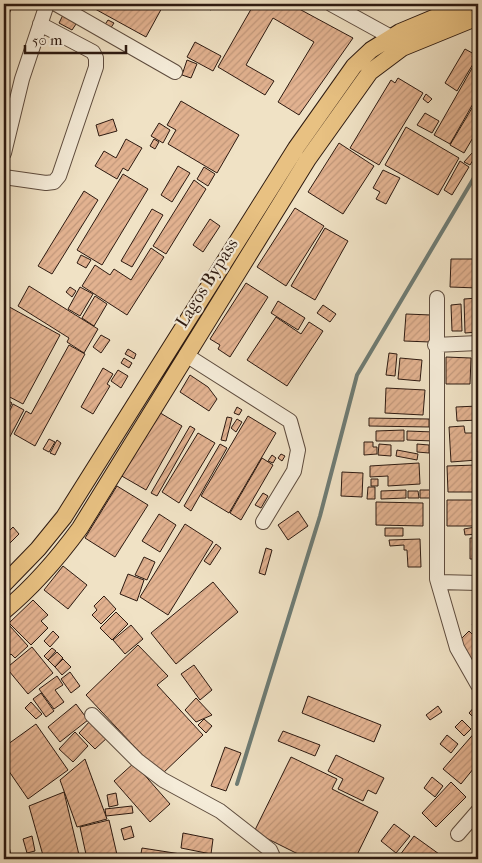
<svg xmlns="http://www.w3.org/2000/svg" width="482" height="863" font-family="'IM FELL French Canon',serif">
  <defs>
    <pattern id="building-hatch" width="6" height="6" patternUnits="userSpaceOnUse" patternTransform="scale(1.25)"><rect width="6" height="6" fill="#e2b290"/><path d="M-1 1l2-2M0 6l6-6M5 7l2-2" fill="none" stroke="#c2987b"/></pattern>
  </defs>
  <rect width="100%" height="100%" fill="#f0e2c5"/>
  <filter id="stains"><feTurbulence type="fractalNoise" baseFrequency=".004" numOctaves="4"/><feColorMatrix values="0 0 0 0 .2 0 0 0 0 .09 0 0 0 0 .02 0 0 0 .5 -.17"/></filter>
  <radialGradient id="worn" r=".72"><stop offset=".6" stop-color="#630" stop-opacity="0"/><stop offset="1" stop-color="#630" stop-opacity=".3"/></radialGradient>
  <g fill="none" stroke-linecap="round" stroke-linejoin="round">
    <!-- stream -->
    <path stroke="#6e7c75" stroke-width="4" d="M 237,784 L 320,516 L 357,375 L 478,171"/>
  </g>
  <!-- building -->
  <path fill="url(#building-hatch)" stroke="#2d1a11" d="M 4,4 L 20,4 L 19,9 Z
    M 86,4 L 164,4 L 146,37 Z
    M 199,4 L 214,4 L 211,10 Z
    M 254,4 L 290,4 L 353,38 L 299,115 L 278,102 L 314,42 L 273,18 L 246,65 L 274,81 L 265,95 L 218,67 Z
    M 4,6 L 11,9 L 5,24 L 4,24 Z
    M 64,13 L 78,21 L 72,30 L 59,23 Z
    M 108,20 L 114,23 L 110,29 L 104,26 Z
    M 4,28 L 9,29 L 4,45 Z
    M 195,42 L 221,56 L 213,71 L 187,57 Z
    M 465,49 L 474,54 L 472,57 L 476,59 L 457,91 L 445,83 Z
    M 187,60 L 197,64 L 191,78 L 182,75 Z
    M 475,63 L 478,65 L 478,95 L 450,144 L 434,135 Z
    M 398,78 L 423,93 L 379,165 L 350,148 L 391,80 L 395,83 Z
    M 426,94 L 432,99 L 428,103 L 423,99 Z
    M 478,98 L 478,129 L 464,153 L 450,145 Z
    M 181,101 L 239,135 L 217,173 L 168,144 L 176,130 L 167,125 Z
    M 425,113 L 439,121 L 432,133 L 417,125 Z
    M 113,119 L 117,131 L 99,136 L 96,125 Z
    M 159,123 L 170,130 L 163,143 L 151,136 Z
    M 406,127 L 459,158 L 438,195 L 385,165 Z
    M 126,139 L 142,148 L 128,171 L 123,168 L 117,179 L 95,166 L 104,151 L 116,158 Z
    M 154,139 L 159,142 L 155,149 L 150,146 Z
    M 339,143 L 374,166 L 343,214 L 308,192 Z
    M 472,153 L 476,155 L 470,165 L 464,162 Z
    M 460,161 L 469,167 L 452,195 L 444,190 Z
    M 178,166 L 190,173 L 172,202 L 161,195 Z
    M 204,167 L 215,174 L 208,186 L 197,179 Z
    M 383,170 L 400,178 L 386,204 L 376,199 L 380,192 L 373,188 Z
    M 123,174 L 148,189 L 102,265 L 77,250 Z
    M 194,180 L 206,189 L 166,254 L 153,246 Z
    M 84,191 L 98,200 L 52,274 L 38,266 Z
    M 295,208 L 324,226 L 286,286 L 257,267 Z
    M 152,209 L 163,215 L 132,267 L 121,261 Z
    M 210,219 L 220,226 L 203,252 L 193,245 Z
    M 325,228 L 348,241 L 315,300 L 291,286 Z
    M 151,248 L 164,257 L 127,315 L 82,286 L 95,265 L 110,275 L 114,269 L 131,280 Z
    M 81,255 L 91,260 L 86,268 L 77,263 Z
    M 451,259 L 478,259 L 478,288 L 450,287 Z
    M 246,283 L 268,297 L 230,357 L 218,349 L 220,345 L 210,339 Z
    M 29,286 L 98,329 L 84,353 L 67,342 L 69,338 L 18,306 Z
    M 70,287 L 76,291 L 72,297 L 66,292 Z
    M 80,287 L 93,294 L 80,316 L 68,309 Z
    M 95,296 L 107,304 L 94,326 L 82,318 Z
    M 478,298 L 478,332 L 465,333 L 464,299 Z
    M 278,301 L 305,318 L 298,330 L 271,313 Z
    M 4,304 L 60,335 L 23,404 L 4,394 Z
    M 461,304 L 462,331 L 452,331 L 451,305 Z
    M 323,305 L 336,314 L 330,322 L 317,313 Z
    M 406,314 L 431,315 L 430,342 L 404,341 Z
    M 276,317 L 301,334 L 309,322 L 323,331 L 287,386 L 247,360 Z
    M 101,335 L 110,340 L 101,353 L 93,347 Z
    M 69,345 L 85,354 L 35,446 L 14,434 L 26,411 L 31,414 Z
    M 128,349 L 136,354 L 134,359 L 125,354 Z
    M 389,353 L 397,354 L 395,376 L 386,375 Z
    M 476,354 L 478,354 L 478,387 L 477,387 Z
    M 446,357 L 471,358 L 470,384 L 446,384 Z
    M 124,358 L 132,363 L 129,368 L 121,363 Z
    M 400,358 L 422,360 L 420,381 L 398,379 Z
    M 103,368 L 113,374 L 107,384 L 110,386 L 93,414 L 81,407 Z
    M 118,370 L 128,376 L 121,388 L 111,381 Z
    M 190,375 L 208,387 L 217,399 L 209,411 L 180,392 Z
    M 386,388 L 425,390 L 423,415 L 385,413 Z
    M 4,398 L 12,403 L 4,418 Z
    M 13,404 L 24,410 L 4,448 L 4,422 Z
    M 478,406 L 478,420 L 457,421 L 456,407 Z
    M 237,407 L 242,410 L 239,415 L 234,413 Z
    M 157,411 L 182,426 L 146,490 L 120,475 Z
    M 248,416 L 276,433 L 229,513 L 201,496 Z
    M 227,417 L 232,418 L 226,441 L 221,440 Z
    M 369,418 L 429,419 L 429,427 L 369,426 Z
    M 237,419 L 242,422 L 236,432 L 231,428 Z
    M 190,426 L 195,429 L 157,496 L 151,493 Z
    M 464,426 L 465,433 L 475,433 L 477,460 L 451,462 L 449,427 Z
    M 404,430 L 404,441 L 376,441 L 376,431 Z
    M 407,431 L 434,432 L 434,441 L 407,440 Z
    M 198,433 L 215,443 L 179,503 L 162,492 Z
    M 49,439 L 55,442 L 49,452 L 43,449 Z
    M 57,440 L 61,443 L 55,455 L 50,453 Z
    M 364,442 L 373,442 L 373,447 L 377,447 L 377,454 L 364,455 Z
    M 220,444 L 227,448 L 191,511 L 184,506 Z
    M 379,444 L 391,445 L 391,456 L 378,455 Z
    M 417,444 L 429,445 L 429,453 L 417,452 Z
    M 397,450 L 418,454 L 417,460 L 396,456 Z
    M 281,454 L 285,456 L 282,461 L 278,458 Z
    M 272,455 L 276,458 L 273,463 L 268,461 Z
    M 262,458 L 273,465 L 241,520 L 230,513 Z
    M 419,463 L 420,484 L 388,486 L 388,476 L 370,477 L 370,466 Z
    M 476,465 L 477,492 L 448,492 L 447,466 Z
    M 342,472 L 363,473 L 362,497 L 341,496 Z
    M 371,479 L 378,479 L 378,486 L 371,486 Z
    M 117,486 L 148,505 L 115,557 L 85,538 Z
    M 368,487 L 375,487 L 375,499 L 367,499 Z
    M 406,490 L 406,498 L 381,499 L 381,491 Z
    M 420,490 L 433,490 L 434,498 L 420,498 Z
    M 408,491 L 418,491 L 419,498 L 408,498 Z
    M 263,493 L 268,496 L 261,508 L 255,505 Z
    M 447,500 L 478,500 L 478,526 L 447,526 Z
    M 376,502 L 423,503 L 423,526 L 376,525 Z
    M 298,511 L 308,526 L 288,540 L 278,525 Z
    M 159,514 L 176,525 L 160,552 L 142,541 Z
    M 185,524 L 213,542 L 168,615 L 140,597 Z
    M 13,527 L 19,534 L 4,549 L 4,536 Z
    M 475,527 L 478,527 L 478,534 L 465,535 L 464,529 Z
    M 385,528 L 403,528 L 403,536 L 385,536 Z
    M 470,538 L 478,538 L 478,559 L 470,559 Z
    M 420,539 L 421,567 L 408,567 L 407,550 L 404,550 L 404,545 L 390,546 L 389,540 Z
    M 216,544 L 221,548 L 210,565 L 204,561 Z
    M 266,548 L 272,550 L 265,575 L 259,573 Z
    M 144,557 L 155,562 L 147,580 L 135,575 Z
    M 63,566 L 87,585 L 68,609 L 44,590 Z
    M 128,574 L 144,580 L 137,601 L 120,594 Z
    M 213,582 L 238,612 L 176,664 L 151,633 Z
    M 104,596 L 116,609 L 101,624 L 92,615 L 97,610 L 94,606 Z
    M 33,600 L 48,615 L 41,621 L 48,628 L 31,645 L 9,623 Z
    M 116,612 L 128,624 L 112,640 L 100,628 Z
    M 477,618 L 478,619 L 478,630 L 472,625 Z
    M 9,625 L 28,646 L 15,658 L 11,654 L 4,660 L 4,630 Z
    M 131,625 L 143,639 L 125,654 L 113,640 Z
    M 53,631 L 59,637 L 50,647 L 44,641 Z
    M 469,631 L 478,640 L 478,666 L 456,644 Z
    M 138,645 L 168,676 L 157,685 L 203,735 L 161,775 L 86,695 Z
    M 32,647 L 53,673 L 28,694 L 9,671 L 4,675 L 4,670 Z
    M 52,648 L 56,651 L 48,660 L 44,656 Z
    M 57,652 L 63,658 L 55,667 L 48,660 Z
    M 63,659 L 71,667 L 62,675 L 55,667 Z
    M 194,665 L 212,690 L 200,700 L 181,674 Z
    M 70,672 L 80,686 L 71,693 L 61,679 Z
    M 57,676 L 63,685 L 55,690 L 64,702 L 54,709 L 39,689 Z
    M 41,693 L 54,711 L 46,717 L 33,699 Z
    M 308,696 L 381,725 L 374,742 L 302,713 Z
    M 196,698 L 212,715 L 196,722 L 185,710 Z
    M 31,702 L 42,714 L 36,719 L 25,708 Z
    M 76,704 L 88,720 L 60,742 L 48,727 Z
    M 476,705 L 478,708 L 478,722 L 469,713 Z
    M 438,706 L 442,712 L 430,720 L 426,715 Z
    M 204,719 L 212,726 L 206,733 L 198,725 Z
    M 91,720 L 108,737 L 95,749 L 79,733 Z
    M 462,720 L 471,729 L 464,736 L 455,727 Z
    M 36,724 L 68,770 L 28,799 L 4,764 L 4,747 Z
    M 477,730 L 478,763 L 461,784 L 443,769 Z
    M 283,731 L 320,745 L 315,756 L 278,741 Z
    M 75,732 L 88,746 L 73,762 L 59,749 Z
    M 447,735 L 458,744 L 451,753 L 440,744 Z
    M 225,747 L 241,753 L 226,791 L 211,786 Z
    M 336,755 L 384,778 L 376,794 L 368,790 L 363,801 L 338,789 L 343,779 L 328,771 Z
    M 291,757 L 337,779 L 332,789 L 378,812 L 355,859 L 308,859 L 254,832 Z
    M 85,759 L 107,819 L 77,827 L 60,780 Z
    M 134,763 L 170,804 L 150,822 L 114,781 Z
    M 432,777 L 443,786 L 435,797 L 424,788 Z
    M 451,782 L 466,797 L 436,827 L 422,813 Z
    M 64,792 L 80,859 L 44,859 L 29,806 Z
    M 116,793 L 118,805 L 109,807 L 107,795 Z
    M 132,806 L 133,813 L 106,816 L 105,809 Z
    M 109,820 L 118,859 L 87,859 L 80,827 Z
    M 394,824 L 410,836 L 396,853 L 381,841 Z
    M 4,826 L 11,855 L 4,857 Z
    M 131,826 L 134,837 L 124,840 L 121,829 Z
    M 183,833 L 213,839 L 211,854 L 181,848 Z
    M 32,836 L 35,851 L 27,853 L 23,839 Z
    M 414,836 L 446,859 L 407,859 L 400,855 Z
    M 142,848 L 213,859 L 140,859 Z
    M 386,854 L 393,859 L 382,859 Z"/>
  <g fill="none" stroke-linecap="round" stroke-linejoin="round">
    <!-- minor casing -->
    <g stroke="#5e4c3e" stroke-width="16">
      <path id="minor" d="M 56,4 L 175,72
        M 331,4 L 391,37 L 396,46
        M 4,153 L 22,79 L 47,4
        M 4,177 L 46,183 L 54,182 L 59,176 L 96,67 L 96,58 L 93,52 L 40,24
        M 437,298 L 437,579 L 457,648 L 478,685
        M 435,345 L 478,343
        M 186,355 L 290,421 L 298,450 L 294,471 L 263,522
        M 439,582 L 478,583
        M 92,715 L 137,760 L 163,780 L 220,811 L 270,850 L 274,859
        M 458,834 L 478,811"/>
    </g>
    <!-- major casing -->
    <g stroke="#2d1a11" stroke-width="18">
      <path id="major" d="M 4,584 L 38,549 L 64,517 L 296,148 L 354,66 L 371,50 L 400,32 L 467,4
        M 4,611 C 33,587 58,558 80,528 L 308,159 L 370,72 L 402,48 L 478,17"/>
    </g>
    <!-- minor -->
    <use href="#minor" stroke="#f5ecd9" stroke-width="14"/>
    <!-- major -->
    <use href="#major" stroke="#e8c182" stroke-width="16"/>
  </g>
  <g text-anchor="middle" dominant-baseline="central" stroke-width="4.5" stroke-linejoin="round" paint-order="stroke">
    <!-- street labels -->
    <g font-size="18" fill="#2d1a11" stroke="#f5ecd9">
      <text transform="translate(207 283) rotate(-58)">Lagos Bypass</text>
    </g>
  </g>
  <!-- margin -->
  <rect width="482" height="863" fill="none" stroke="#f0e2c5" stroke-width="20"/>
  <rect x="5" y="5" width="472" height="853" fill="none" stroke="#2d1a11" stroke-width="2.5"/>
  <rect x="10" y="10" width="462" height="843" fill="none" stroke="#2d1a11"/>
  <!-- scale -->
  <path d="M25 45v8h101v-8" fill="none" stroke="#2d1a11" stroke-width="2.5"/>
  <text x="32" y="45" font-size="15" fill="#2d1a11" stroke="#f5ecd9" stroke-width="4" paint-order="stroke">50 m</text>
  <rect width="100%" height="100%" filter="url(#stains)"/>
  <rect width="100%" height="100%" fill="url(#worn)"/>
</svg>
